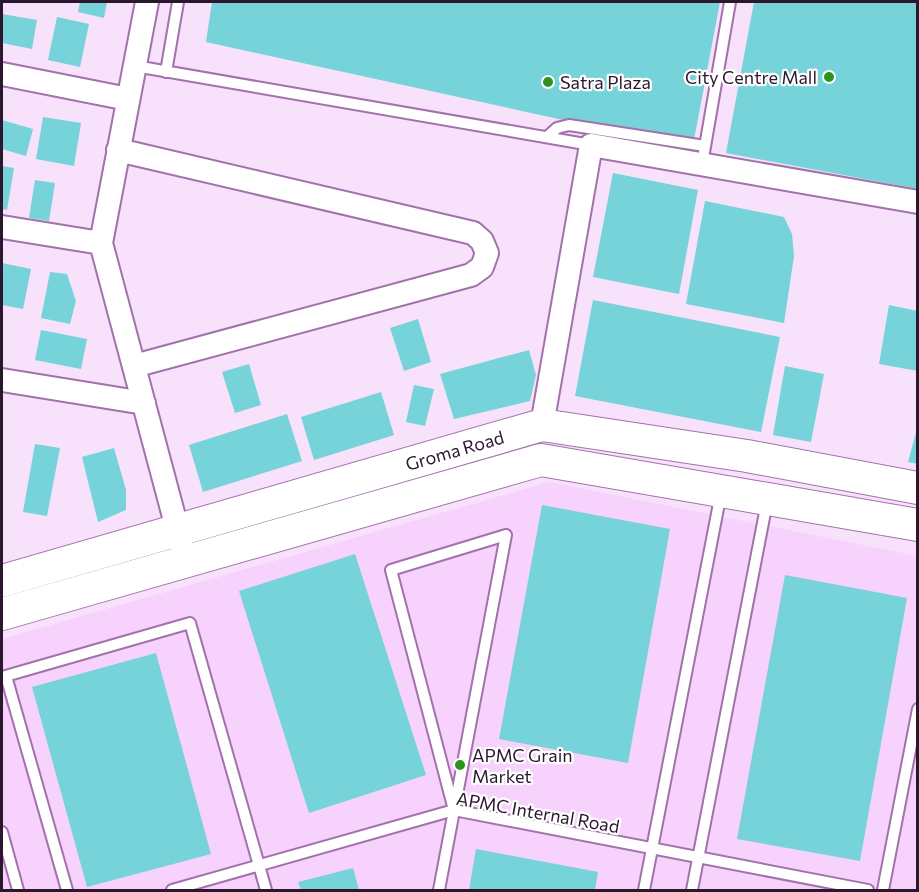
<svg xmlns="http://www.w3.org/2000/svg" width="919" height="892" font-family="Commissioner,sans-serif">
  <rect width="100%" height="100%" fill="#f7e1fb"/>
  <!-- built -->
  <path fill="#f6d2fd" d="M 549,482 L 917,556 L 917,890 L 2,890 L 2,639 Z"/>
  <!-- building -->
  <path fill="#75d3d9" d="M 80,2 L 107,2 L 104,18 L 78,12 Z
    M 212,2 L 720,2 L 694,140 L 577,123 L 206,42 Z
    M 754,2 L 918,2 L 918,189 L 726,153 Z
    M 2,14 L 37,20 L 32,49 L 2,43 Z
    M 57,17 L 89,24 L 80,67 L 48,60 Z
    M 43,117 L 81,123 L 74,166 L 36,159 Z
    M 2,120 L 33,129 L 26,156 L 2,149 Z
    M 2,166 L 14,168 L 7,210 L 2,209 Z
    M 613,173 L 698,190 L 679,294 L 593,277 Z
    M 35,180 L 55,183 L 49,221 L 29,218 Z
    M 705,201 L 784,217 L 792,234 L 794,256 L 784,323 L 686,304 Z
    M 2,263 L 31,269 L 23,309 L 2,305 Z
    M 50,272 L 67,274 L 76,301 L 70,324 L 41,318 Z
    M 593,300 L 780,337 L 761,432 L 575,396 Z
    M 889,305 L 918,311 L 918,371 L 879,364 Z
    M 418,319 L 431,362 L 404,371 L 390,328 Z
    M 41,330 L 87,339 L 81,369 L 35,360 Z
    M 529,350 L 536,375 L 530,401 L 454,419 L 440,374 Z
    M 249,364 L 261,405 L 235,413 L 222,372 Z
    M 785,366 L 824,374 L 811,442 L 773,435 Z
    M 414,385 L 434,389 L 425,426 L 406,422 Z
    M 381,392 L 394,435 L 314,460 L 301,417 Z
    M 287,414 L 302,461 L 203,492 L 189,445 Z
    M 918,425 L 918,464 L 908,462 Z
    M 35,444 L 60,448 L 47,516 L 23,512 Z
    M 114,448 L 126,490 L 126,510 L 98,522 L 82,457 Z
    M 542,505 L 670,529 L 628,763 L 499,739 Z
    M 355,554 L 426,775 L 309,813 L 239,591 Z
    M 785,575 L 907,598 L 860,861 L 737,839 Z
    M 156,653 L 211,854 L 87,887 L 32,687 Z
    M 476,849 L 598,872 L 595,890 L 469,890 Z
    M 353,868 L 359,890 L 301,890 L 298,882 Z"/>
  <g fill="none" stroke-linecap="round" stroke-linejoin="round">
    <!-- service casing -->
    <g stroke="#a371ac" stroke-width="14">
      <path id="service" d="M 135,66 L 591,145
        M 166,72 L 178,2
        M 547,137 L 557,128 L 569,125 L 705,146
        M 702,164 L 730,2
        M 6,676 L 67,890
        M 2,677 L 190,623 L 266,890
        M 2,832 L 18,890
        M 172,890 L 454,810 L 868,890
        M 439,890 L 506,535 L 391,570 L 454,810
        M 644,890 L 721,493
        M 692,890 L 767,502
        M 883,890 L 918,709"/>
    </g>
    <!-- minor casing -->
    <g stroke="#a371ac" stroke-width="26">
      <path id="minor" d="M 147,2 L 101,243 L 181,543
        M 2,74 L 128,99
        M 118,150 L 473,233 L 482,241 L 487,253 L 482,267 L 471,275 L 134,366
        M 2,227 L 101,243
        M 2,380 L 144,403
        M 542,425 L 591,145 L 918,202"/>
    </g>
    <!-- secondary casing -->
    <g stroke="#a371ac" stroke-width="34">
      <g id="secondary">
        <path id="s1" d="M 2,581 L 542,425 L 747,456 L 918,488"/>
        <path d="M 2,614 L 541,460 L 918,525"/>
      </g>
    </g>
    <!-- service -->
    <use href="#service" stroke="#fff" stroke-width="10"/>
    <!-- minor -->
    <use href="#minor" stroke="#fff" stroke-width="22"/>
    <!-- secondary -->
    <use href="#secondary" stroke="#fff" stroke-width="32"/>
  </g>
  <!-- markers -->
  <g fill="#2c941b" stroke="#fff" stroke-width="2">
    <circle cx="829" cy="77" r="6"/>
    <circle cx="548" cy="82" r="6"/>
    <circle cx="460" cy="765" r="6"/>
  </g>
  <g text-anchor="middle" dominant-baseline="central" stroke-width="4.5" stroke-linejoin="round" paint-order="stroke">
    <!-- poi labels -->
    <g font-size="18" fill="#2b172e" stroke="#fff" text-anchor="start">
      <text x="817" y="77" text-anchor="end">City Centre Mall</text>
      <text x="560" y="82">Satra Plaza</text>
      <text x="472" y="755">APMC Grain<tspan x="472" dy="21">Market</tspan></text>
    </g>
    <!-- street labels -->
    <g font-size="18" fill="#2b172e" stroke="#fff">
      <text stroke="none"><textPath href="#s1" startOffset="471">Groma Road</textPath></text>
      <text transform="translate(538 812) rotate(10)">APMC Internal Road</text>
    </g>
  </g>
  <!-- border -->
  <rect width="919" height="892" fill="none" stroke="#2b172e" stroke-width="6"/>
</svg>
